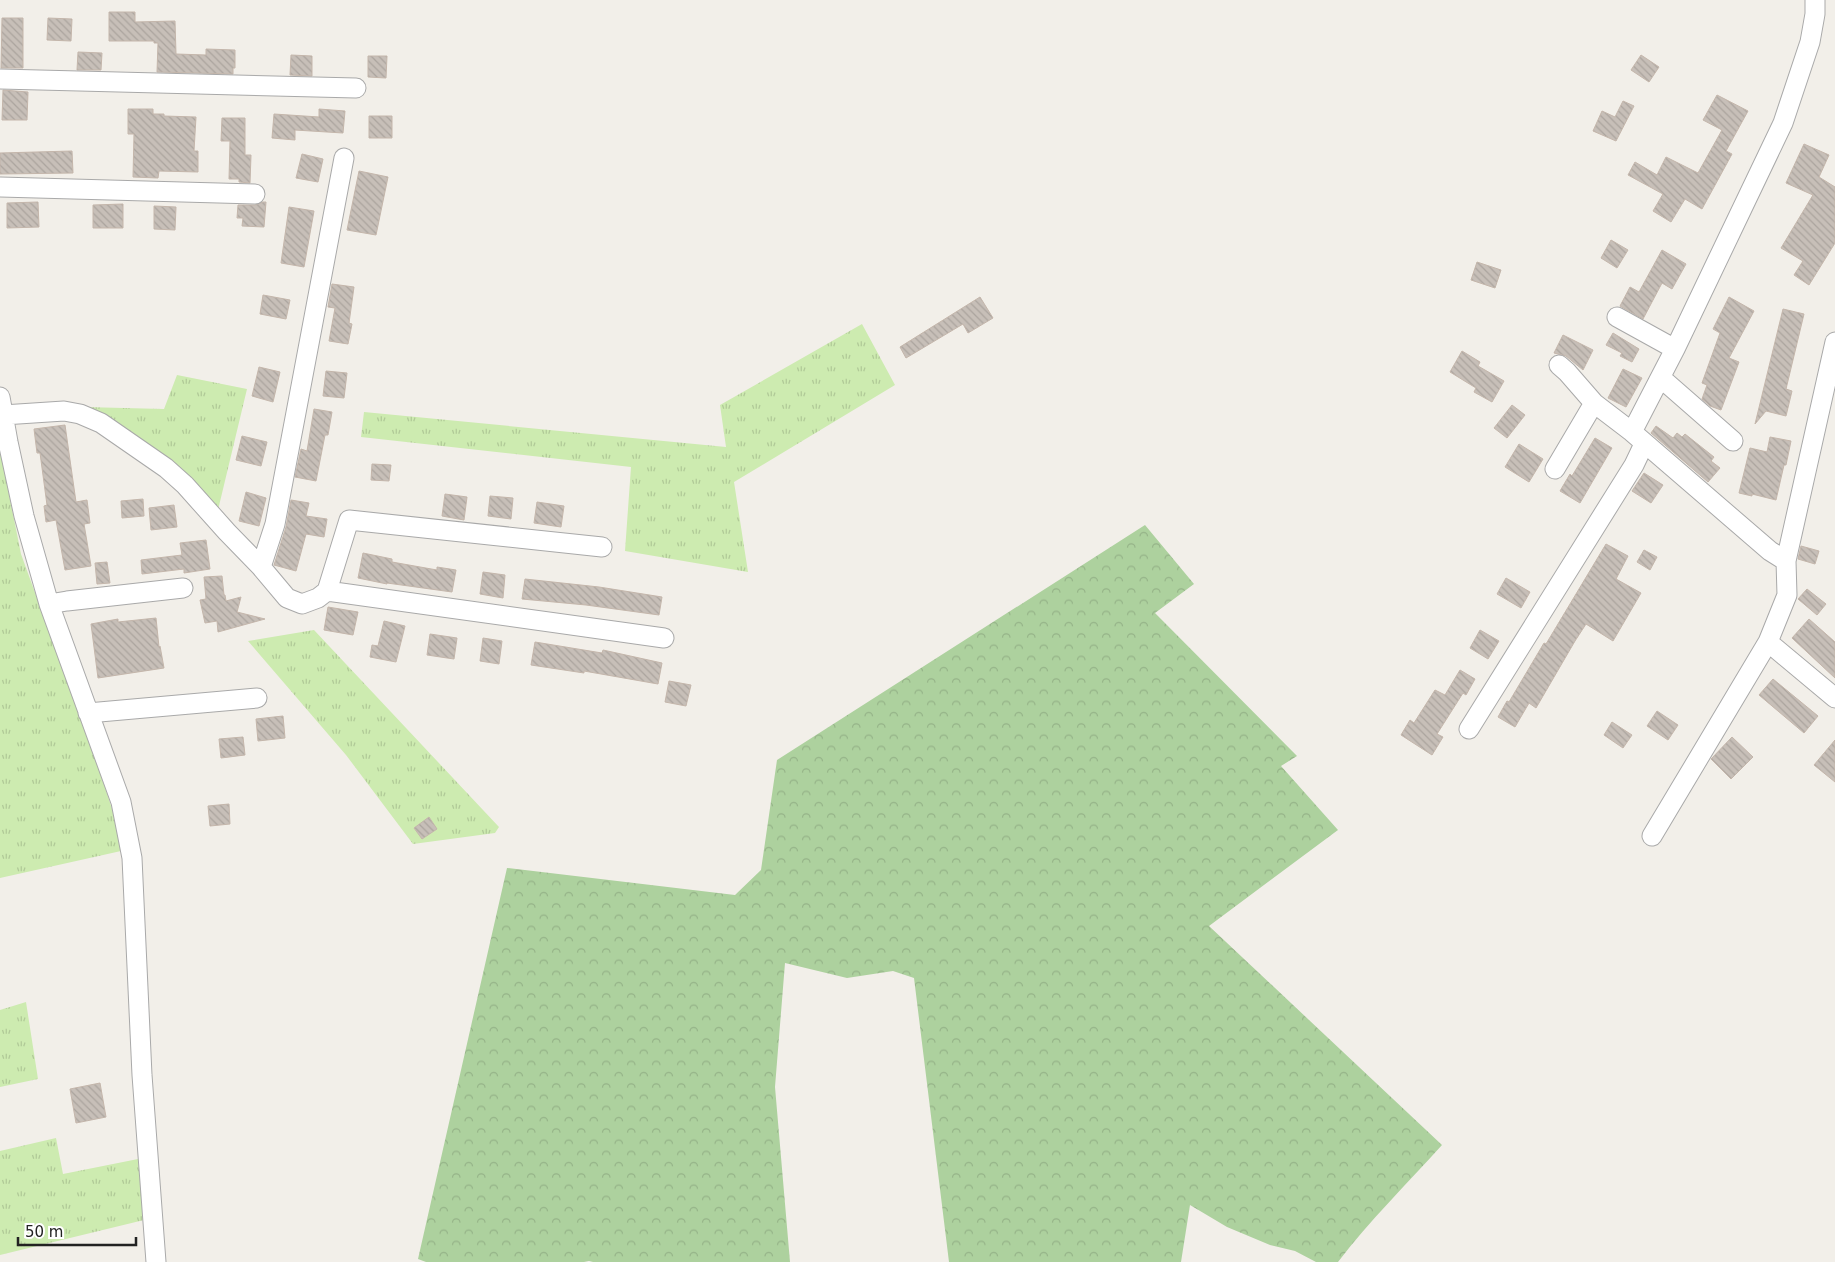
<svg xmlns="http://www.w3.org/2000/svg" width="1835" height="1262" font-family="'DejaVu Sans',sans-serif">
  <defs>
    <pattern id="grass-tufts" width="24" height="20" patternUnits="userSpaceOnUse" patternTransform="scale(1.25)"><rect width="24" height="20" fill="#cdebb0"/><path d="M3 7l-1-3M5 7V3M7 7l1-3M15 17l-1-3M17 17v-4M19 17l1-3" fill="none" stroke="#b0c997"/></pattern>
    <pattern id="forest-crowns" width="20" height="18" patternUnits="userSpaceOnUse" patternTransform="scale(1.25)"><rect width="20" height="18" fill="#add19e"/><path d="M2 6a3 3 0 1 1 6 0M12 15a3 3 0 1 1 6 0" fill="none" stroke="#95b388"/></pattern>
    <pattern id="building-back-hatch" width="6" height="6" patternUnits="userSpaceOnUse" patternTransform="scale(1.25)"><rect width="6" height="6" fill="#c7bfb8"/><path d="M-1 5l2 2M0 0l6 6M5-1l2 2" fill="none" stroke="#aba49e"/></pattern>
  </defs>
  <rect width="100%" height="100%" fill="#f2efe9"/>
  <!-- grass -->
  <path fill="url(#grass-tufts)" d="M 862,324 L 895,385 L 734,482 L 748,572 L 625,551 L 631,467 L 361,437 L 364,412 L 726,447 L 720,405 Z
    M 177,375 L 247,389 L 218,510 L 84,407 L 164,409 Z
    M 0,449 L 21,554 L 99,769 L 114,815 L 121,851 L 0,878 Z
    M 314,630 L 499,827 L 495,833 L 413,844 L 346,755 L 248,641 Z
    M 26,1002 L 38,1079 L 0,1087 L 0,1010 Z
    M 56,1138 L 63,1174 L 138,1159 L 144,1220 L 0,1255 L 0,1151 Z"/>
  <!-- forest -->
  <path fill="url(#forest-crowns)" d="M 1145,525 L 1194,584 L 1155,613 L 1297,756 L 1281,766 L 1338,830 L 1209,926 L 1442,1145 C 1407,1184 1370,1220 1338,1262 L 1316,1262 L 1295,1251 L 1270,1245 L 1227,1227 L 1190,1205 L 1181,1262 L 949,1262 L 914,978 L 893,971 L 847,978 L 785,963 L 775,1087 L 790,1262 L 593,1262 L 589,1261 L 584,1262 L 426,1262 L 418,1259 L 507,868 L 735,895 L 761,870 L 777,760 Z"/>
  <!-- building -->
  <path fill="url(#building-back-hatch)" stroke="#c4b6ab" d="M 109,12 L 135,12 L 135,22 L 175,21 L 176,54 L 206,55 L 206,49 L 235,50 L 235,68 L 233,68 L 233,74 L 157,72 L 158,43 L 154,43 L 154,41 L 109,41 Z
    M 2,18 L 23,18 L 23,68 L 1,68 Z
    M 48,18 L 72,19 L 71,41 L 47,40 Z
    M 78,52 L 102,53 L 101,70 L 77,70 Z
    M 291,55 L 312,56 L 312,76 L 290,75 Z
    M 1641,55 L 1659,67 L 1649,82 L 1631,70 Z
    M 368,56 L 387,56 L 386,78 L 368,77 Z
    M 3,90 L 28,92 L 27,120 L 2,120 Z
    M 1717,95 L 1748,111 L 1726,151 L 1732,154 L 1702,209 L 1685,199 L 1671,222 L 1653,211 L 1663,194 L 1628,175 L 1635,162 L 1657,175 L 1666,157 L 1698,173 L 1722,130 L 1703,120 Z
    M 1623,101 L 1634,106 L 1616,141 L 1593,131 L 1602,111 L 1615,117 Z
    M 128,109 L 153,109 L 153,114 L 164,114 L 164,116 L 196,117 L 194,151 L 198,151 L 198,172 L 159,171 L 158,178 L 133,177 L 134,134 L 128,134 Z
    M 319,109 L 345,111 L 343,133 L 295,130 L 295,140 L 272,138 L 274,114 L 319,117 Z
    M 369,116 L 392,116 L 392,138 L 369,138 Z
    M 222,118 L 245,118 L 245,155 L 251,155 L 250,183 L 239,182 L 239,179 L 229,179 L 230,141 L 221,141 Z
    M 1804,144 L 1829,155 L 1819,177 L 1835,187 L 1835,243 L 1809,285 L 1794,275 L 1803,261 L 1781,248 L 1813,195 L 1786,183 Z
    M 72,151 L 73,173 L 0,174 L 0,153 Z
    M 302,154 L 323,159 L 318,182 L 296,178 Z
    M 359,171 L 388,177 L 376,235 L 347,230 Z
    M 38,202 L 39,227 L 7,228 L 7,203 Z
    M 263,202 L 266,202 L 264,227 L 242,226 L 243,218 L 237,218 L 238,205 L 255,205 Z
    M 123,204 L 123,228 L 93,228 L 93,205 Z
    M 154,206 L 176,207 L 175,230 L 154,229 Z
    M 289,207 L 314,211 L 304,267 L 281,263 Z
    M 1611,240 L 1628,250 L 1617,268 L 1601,258 Z
    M 1662,250 L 1686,264 L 1672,289 L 1662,283 L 1643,319 L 1620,306 L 1630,287 L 1639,292 Z
    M 1477,262 L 1501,270 L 1495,288 L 1471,280 Z
    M 332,284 L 354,287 L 349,323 L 352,324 L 348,344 L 329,341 L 335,308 L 328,307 Z
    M 263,295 L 290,300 L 286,319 L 260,314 Z
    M 980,297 L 993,318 L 968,333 L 963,324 L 906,358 L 900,347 Z
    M 1729,297 L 1754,311 L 1729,358 L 1739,362 L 1721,410 L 1710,406 L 1702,399 L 1707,385 L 1702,383 L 1720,333 L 1713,329 Z
    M 1783,309 L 1804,314 L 1786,389 L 1792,391 L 1786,416 L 1766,411 L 1755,424 Z
    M 1613,333 L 1639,349 L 1632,362 L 1620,356 L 1622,353 L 1606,345 Z
    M 1563,335 L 1593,350 L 1583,370 L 1566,356 L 1554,353 Z
    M 1462,351 L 1480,362 L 1478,366 L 1504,381 L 1492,402 L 1474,392 L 1476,388 L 1450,372 Z
    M 259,367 L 280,372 L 273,402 L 252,396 Z
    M 1623,369 L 1642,378 L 1626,407 L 1608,398 Z
    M 326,371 L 347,373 L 344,398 L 323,396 Z
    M 1512,405 L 1525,415 L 1507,438 L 1494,428 Z
    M 314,409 L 332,412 L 328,435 L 325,435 L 316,481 L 295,477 L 301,449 L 307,451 Z
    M 65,425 L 76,502 L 87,500 L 90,523 L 84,524 L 91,566 L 65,570 L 56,520 L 46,522 L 44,506 L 47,505 L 40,453 L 37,453 L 34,429 Z
    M 1656,426 L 1673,438 L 1677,433 L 1682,437 L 1685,434 L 1714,457 L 1711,461 L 1720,468 L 1708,482 L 1651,433 Z
    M 242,436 L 267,442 L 261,466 L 236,460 Z
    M 1770,437 L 1791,441 L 1786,465 L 1784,465 L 1776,500 L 1752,494 L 1752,496 L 1739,493 L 1750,448 L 1767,452 Z
    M 1595,438 L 1612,448 L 1580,503 L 1560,491 L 1570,474 L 1572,476 Z
    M 1519,444 L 1543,459 L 1529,482 L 1505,467 Z
    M 372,464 L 391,465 L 389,481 L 371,480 Z
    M 1644,473 L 1663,485 L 1651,503 L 1632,491 Z
    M 246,492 L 266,498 L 259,526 L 239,521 Z
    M 445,494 L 467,497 L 464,520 L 442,516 Z
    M 490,496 L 513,498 L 511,519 L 488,516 Z
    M 143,499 L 144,516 L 122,518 L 121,501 Z
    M 291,500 L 309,503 L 306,516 L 327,519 L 324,537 L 306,534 L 296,571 L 274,565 L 286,527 Z
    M 537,502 L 564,506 L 561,527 L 534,523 Z
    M 174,505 L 177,527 L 151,530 L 149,508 Z
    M 206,540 L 210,569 L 184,573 L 184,569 L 142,574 L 141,560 L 182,555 L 180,543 Z
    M 1606,544 L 1628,556 L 1616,579 L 1641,593 L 1613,641 L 1586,624 L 1575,641 L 1536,708 L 1529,703 L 1515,727 L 1498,717 L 1507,701 L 1509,702 L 1544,643 L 1546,644 Z
    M 1801,546 L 1819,551 L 1815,564 L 1798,559 Z
    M 1644,550 L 1657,557 L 1650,570 L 1637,562 Z
    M 363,553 L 392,559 L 392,562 L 437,570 L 437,567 L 456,570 L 452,592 L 387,583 L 387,584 L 358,578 Z
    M 107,562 L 110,583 L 97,584 L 95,563 Z
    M 483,572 L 505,575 L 503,598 L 480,594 Z
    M 222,576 L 224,595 L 225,595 L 226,601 L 241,597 L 237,612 L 265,619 L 218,632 L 217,621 L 205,623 L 200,600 L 206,599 L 204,577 Z
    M 1506,578 L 1530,592 L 1521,608 L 1497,594 Z
    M 525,579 L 599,587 L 662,597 L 659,615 L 586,605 L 522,599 Z
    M 1807,589 L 1826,604 L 1817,615 L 1798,599 Z
    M 328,607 L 358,612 L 353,635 L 324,630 Z
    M 156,618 L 159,647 L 160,646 L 164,668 L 98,678 L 91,624 L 118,619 L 118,622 Z
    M 1809,619 L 1835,642 L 1835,678 L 1792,638 Z
    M 384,621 L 405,626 L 396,662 L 370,657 L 372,645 L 378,646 Z
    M 1480,630 L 1499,641 L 1488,659 L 1470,648 Z
    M 430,634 L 457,638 L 454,659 L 427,655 Z
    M 483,638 L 502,641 L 499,664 L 480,661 Z
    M 535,642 L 602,653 L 603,650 L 662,663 L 658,684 L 584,671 L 584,673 L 531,665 Z
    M 1460,670 L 1475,679 L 1466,695 L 1463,693 L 1437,734 L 1443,737 L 1432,755 L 1401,735 L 1410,720 L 1414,723 L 1435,690 L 1445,695 Z
    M 1773,679 L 1818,716 L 1804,733 L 1759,695 Z
    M 669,681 L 691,685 L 686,706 L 665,702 Z
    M 1657,711 L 1678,725 L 1668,740 L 1647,726 Z
    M 283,716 L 285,738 L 258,741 L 256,719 Z
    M 1612,722 L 1632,735 L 1623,748 L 1604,735 Z
    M 243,737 L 245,755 L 221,758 L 219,739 Z
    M 1732,737 L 1753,757 L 1731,779 L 1711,759 Z
    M 1835,740 L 1835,782 L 1814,765 Z
    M 229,804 L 230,824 L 210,826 L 208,806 Z
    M 429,817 L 437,829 L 422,839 L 414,828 Z
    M 100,1083 L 106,1117 L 76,1123 L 70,1089 Z"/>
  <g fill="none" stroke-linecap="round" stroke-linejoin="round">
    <!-- minor casing -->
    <g stroke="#a9a9a9" stroke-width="21">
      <path id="minor" d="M 0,79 L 356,88
        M 0,187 L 255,194
        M 1617,317 L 1675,349
        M 1835,342 L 1786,561 L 1787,595 L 1768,642 L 1835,698
        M 1559,365 L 1567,372 L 1594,403 L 1632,432
        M 1661,378 L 1733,441
        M 0,397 L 8,442 L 24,516 L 49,604 L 121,802 L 132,858 L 142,1075 L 156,1262
        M 3,415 L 64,411 L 80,414 L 101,423 L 166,468 L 185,485 L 227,532 L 261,567 L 287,598 L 302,604 L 318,598 L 327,591 L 349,520 L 602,547
        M 1555,469 L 1594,403
        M 1786,561 L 1770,551 L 1632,432 L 1675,349 L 1783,123 L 1810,42 L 1815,14 L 1815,0
        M 261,567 L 275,524 L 344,158
        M 327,591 L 664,638
        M 49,604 L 67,601 L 183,588
        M 88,713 L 257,698
        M 1469,729 L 1634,465 L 1644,444
        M 1652,836 L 1768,642"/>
    </g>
    <!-- minor -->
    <use href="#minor" stroke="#fff" stroke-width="19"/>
  </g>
  <!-- scale -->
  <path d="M18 1237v8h118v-8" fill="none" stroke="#222222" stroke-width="2.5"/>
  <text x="25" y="1237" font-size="15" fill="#222222" stroke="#ffffff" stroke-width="4" paint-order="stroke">50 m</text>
</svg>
